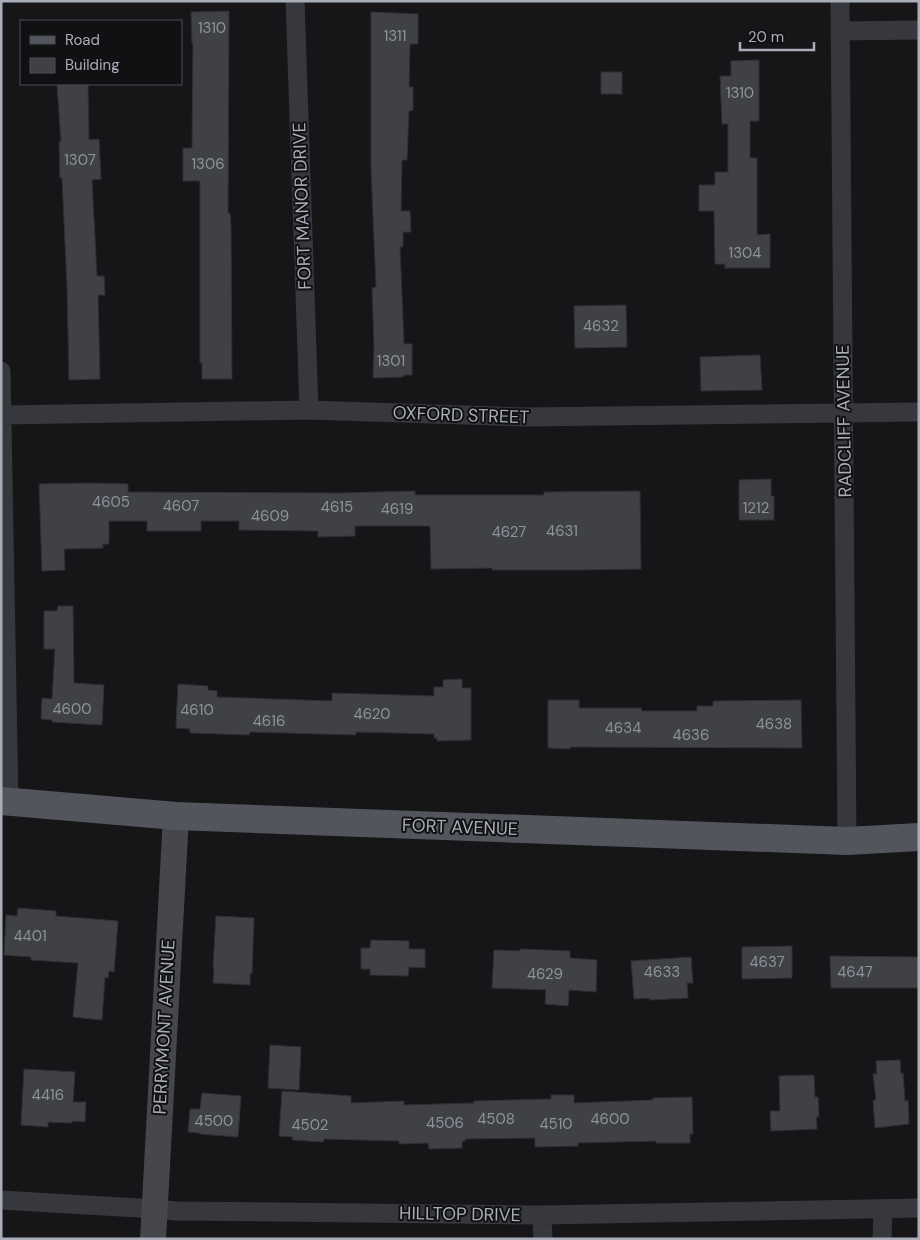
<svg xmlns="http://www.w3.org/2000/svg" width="920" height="1240" font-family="'DM Sans',sans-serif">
  <rect width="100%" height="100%" fill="#161618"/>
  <!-- building -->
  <path fill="#404145" stroke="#303034" d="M 229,11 L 228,213 L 230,213 L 231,226 L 232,379 L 202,379 L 202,363 L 200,363 L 200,181 L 183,181 L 183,148 L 192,148 L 193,43 L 192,44 L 191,12 Z
    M 371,12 L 418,14 L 418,44 L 410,44 L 409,87 L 413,87 L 413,110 L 409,111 L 407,160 L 402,160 L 401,211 L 410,211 L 411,232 L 403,232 L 403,247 L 400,247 L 404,344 L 412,344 L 412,375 L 404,375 L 403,377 L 373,378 L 374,346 L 372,288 L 376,287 L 371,168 Z
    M 759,60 L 759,121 L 750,121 L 750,158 L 757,158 L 757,235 L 770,234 L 770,268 L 725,268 L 725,264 L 715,264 L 714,211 L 699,211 L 699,185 L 715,185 L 715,172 L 728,172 L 728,124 L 722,124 L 720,76 L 731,76 L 731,61 Z
    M 601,72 L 622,72 L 622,94 L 601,94 Z
    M 57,84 L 88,84 L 89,140 L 99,139 L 101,179 L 92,180 L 97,276 L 104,276 L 105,295 L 98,295 L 100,379 L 69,380 L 67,285 L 62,178 L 60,178 L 59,142 L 61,142 Z
    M 626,305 L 627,347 L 575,348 L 574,306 Z
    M 760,355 L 762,390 L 701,391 L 700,357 Z
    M 771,479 L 771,496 L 774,496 L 774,520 L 739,520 L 739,480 Z
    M 91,483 L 128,484 L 128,492 L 340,493 L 415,491 L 415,495 L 544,495 L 544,492 L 640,491 L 641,569 L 580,570 L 492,570 L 492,568 L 431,569 L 430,526 L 355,526 L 355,536 L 318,537 L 318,531 L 239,530 L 239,521 L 201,521 L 201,531 L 147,531 L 147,521 L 109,521 L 109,544 L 103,544 L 103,548 L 64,549 L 65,570 L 42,571 L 39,484 Z
    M 58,606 L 73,606 L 74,683 L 104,685 L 102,725 L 52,722 L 52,720 L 41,719 L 42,698 L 52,699 L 55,649 L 44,649 L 44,611 L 57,611 Z
    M 462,679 L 462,688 L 471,688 L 471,740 L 437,741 L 437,738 L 434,738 L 434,734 L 356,732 L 356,735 L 250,732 L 249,735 L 190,733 L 190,729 L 176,728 L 176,726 L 178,684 L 208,686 L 208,690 L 217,691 L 217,697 L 332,701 L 332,693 L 434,696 L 434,687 L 443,687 L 443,680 Z
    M 548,700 L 579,700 L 579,708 L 641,708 L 642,711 L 697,711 L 697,706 L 713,706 L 713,701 L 801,700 L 802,748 L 579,747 L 570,747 L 570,749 L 548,748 Z
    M 18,908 L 56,911 L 56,916 L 118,921 L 114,972 L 109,971 L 108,978 L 105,977 L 102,1020 L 73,1017 L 78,963 L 31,960 L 31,957 L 4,955 L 6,915 L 17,916 Z
    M 216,916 L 254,918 L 252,974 L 250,973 L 250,985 L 213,983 L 214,968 L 213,968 Z
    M 371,940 L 409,941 L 409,949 L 425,949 L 425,968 L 409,967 L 408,976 L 370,975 L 370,969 L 361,969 L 361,948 L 370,948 Z
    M 792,946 L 792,978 L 742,979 L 742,947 Z
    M 520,949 L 570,951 L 570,958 L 597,960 L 596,992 L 569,990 L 568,1006 L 545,1004 L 546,990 L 492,988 L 494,950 L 520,951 Z
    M 830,956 L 919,957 L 919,988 L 831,988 Z
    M 691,957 L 693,983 L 687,983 L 688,998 L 649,1000 L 650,998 L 634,999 L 631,961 Z
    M 270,1045 L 301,1047 L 299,1090 L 268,1088 Z
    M 900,1060 L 901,1074 L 903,1073 L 905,1101 L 908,1100 L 909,1124 L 875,1128 L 873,1100 L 876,1100 L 873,1074 L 877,1074 L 876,1061 Z
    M 24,1069 L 75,1072 L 73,1102 L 86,1102 L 85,1122 L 72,1121 L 72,1123 L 48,1122 L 48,1127 L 21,1125 Z
    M 814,1075 L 815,1097 L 818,1097 L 819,1117 L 816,1117 L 817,1129 L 771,1131 L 770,1111 L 780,1111 L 779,1076 Z
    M 282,1091 L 351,1096 L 351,1103 L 404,1101 L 404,1105 L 474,1103 L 474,1101 L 551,1099 L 551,1095 L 574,1095 L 574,1103 L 653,1100 L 653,1098 L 692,1097 L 693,1134 L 690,1134 L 690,1143 L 656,1143 L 656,1141 L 578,1143 L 578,1146 L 535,1147 L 535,1138 L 465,1139 L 465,1141 L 462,1141 L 462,1148 L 429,1149 L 428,1143 L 399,1144 L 399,1141 L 324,1139 L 323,1142 L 292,1140 L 293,1137 L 279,1136 Z
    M 202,1093 L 241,1096 L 238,1137 L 200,1134 L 199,1133 L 188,1132 L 190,1109 L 200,1109 Z"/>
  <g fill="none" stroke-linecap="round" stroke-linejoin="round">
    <!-- street -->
    <path stroke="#37383d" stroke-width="19" d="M 295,1 L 309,410
      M 840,1 L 847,841
      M 840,31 L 919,30
      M 1,371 L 9,802
      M 3,415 L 309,410 L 527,417 L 919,412
      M 1,1200 L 155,1209 L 176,1211 L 542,1215 L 919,1208
      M 542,1215 L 543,1239
      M 882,1239 L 883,1210"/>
    <!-- secondary -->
    <path stroke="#45474d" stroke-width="26" d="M 153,1239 L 176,816"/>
    <!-- primary -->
    <path stroke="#53555c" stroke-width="28" d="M 1,801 L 176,816 L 847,841 L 919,837"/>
  </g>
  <g text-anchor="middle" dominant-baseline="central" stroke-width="4" stroke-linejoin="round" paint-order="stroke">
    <!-- number labels -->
    <g font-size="15" fill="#8e929b">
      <text x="212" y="28">1310</text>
      <text x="395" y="36">1311</text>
      <text x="740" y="93">1310</text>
      <text x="80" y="160">1307</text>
      <text x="208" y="164">1306</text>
      <text x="745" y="253">1304</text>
      <text x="601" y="326">4632</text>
      <text x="391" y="361">1301</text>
      <text x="111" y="502">4605</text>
      <text x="181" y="506">4607</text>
      <text x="337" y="507">4615</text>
      <text x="756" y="508">1212</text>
      <text x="397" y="509">4619</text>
      <text x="270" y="516">4609</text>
      <text x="562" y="531">4631</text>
      <text x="509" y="532">4627</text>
      <text x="72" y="709">4600</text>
      <text x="197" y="710">4610</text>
      <text x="372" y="714">4620</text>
      <text x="269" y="721">4616</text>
      <text x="774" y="724">4638</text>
      <text x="623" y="728">4634</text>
      <text x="691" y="735">4636</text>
      <text x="30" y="936">4401</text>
      <text x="767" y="962">4637</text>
      <text x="662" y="972">4633</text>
      <text x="855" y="972">4647</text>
      <text x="545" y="974">4629</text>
      <text x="48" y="1095">4416</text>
      <text x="496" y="1119">4508</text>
      <text x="610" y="1119">4600</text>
      <text x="214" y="1121">4500</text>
      <text x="445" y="1123">4506</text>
      <text x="556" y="1124">4510</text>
      <text x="310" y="1125">4502</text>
    </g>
    <!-- street labels -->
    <g font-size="18" fill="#a8adb8" stroke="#111113">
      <text transform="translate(302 206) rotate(-92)">FORT MANOR DRIVE</text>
      <text transform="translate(461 415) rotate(2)">OXFORD STREET</text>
      <text transform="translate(844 421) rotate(-91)">RADCLIFF AVENUE</text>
      <text transform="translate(460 827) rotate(2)">FORT AVENUE</text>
      <text transform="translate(164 1027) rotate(-87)">PERRYMONT AVENUE</text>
      <text transform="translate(460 1214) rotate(1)">HILLTOP DRIVE</text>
    </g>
  </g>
  <!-- border -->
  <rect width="920" height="1240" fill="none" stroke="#a8adb8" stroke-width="5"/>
  <!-- legend -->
  <rect x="20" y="20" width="162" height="65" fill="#111113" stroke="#4d4f55"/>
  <rect x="30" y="36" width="25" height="8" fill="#53555c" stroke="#4d4f55"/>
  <text x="65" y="45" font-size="15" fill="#a8adb8">Road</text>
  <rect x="30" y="58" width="25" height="15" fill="#404145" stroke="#4d4f55"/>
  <text x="65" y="70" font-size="15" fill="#a8adb8">Building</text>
  <!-- scale -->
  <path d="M740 42v8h74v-8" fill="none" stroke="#a8adb8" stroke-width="2.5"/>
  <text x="748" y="42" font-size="15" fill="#a8adb8" stroke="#111113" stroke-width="4" paint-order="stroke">20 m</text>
</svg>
